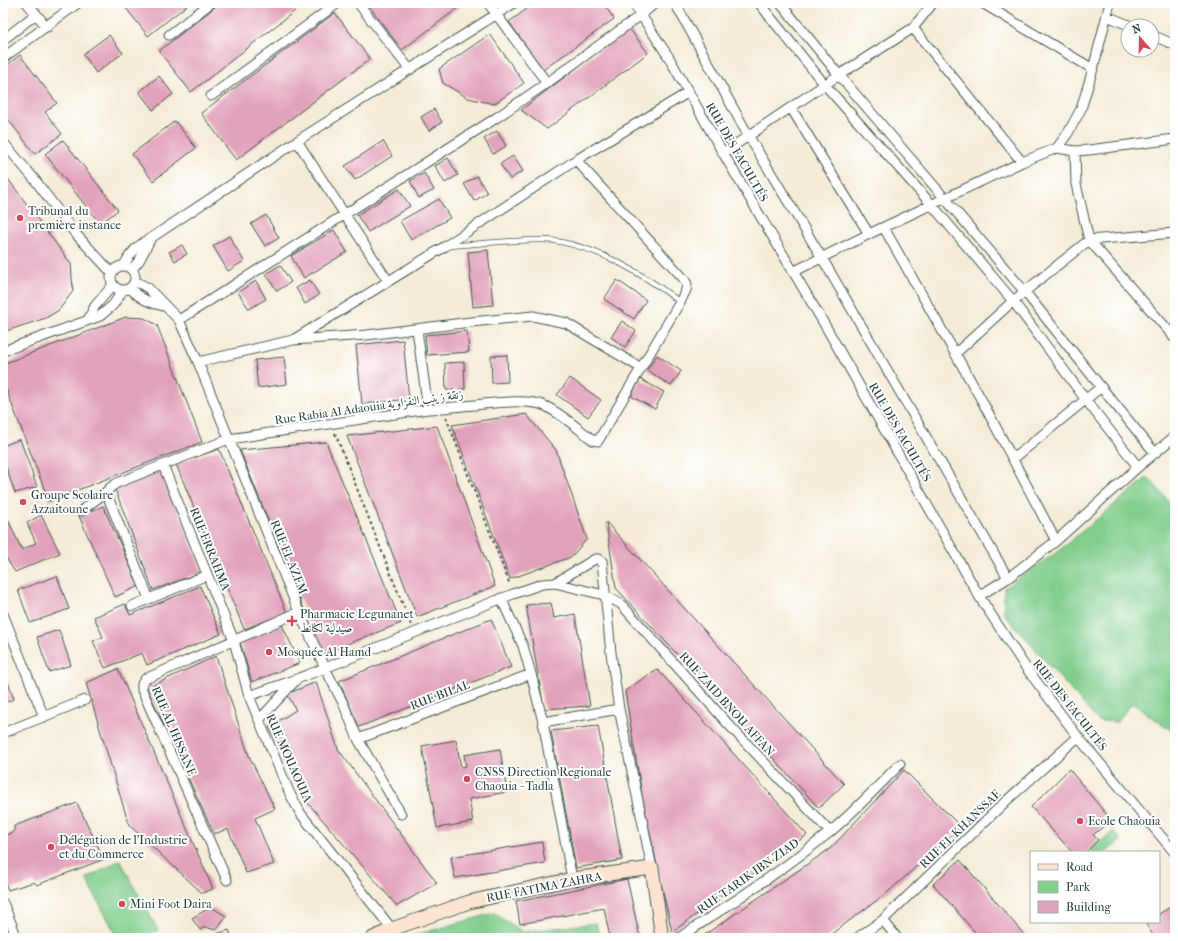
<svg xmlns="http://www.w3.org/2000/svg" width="1178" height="941" font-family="'IM FELL French Canon',Amiri,serif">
  <rect width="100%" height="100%" fill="#fff"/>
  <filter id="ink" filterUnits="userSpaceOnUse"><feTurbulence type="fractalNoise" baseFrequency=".025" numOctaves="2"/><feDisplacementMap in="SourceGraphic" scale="8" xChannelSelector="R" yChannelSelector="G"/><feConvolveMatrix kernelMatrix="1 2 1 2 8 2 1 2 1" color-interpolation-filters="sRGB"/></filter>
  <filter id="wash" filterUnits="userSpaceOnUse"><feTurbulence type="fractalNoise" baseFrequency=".012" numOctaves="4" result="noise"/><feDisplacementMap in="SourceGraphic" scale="16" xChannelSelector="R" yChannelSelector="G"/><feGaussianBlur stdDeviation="0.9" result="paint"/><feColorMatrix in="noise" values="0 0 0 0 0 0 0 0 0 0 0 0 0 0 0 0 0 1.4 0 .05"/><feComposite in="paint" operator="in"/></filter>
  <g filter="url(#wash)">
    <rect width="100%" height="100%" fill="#f4ecd7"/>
    <!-- green -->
    <path fill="#81ce8d" stroke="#508660" d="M 1148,477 L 1175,509 L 1175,733 L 1132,703 L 1117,722 L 1098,721 L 1004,614 L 1004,588 L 1056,553 Z
      M 1114,831 L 1121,841 L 1106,852 L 1093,852 L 1091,849 Z
      M 120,860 L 158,930 L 143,938 L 118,938 L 86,879 Z
      M 494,913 L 523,932 L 596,923 L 600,938 L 405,938 Z"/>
    <g id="blocks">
      <!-- building -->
      <path fill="#e2a1bb" d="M 122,3 L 190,3 L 148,36 Z
        M 220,3 L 305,3 L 191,92 L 159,51 Z
        M 367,3 L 460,3 L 462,5 L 402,50 Z
        M 535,3 L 603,3 L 614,19 L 543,70 L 509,22 Z
        M 335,13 L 370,59 L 236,160 L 201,113 Z
        M 629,28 L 648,53 L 547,129 L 521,110 Z
        M 490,34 L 524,83 L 494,104 L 468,98 L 443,83 L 439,69 Z
        M 109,35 L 123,53 L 96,73 L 83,54 Z
        M 20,55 L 57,103 L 45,112 L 62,134 L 35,154 L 3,113 L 3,68 Z
        M 159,76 L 173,94 L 153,110 L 139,92 Z
        M 434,109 L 442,122 L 429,131 L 421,117 Z
        M 175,121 L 196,148 L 153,181 L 132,154 Z
        M 497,131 L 506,146 L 493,154 L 484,139 Z
        M 63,140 L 118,210 L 100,224 L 45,154 Z
        M 383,141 L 392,156 L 355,180 L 345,166 Z
        M 513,156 L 523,171 L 510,179 L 500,164 Z
        M 448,158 L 458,175 L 445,183 L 435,166 Z
        M 3,172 L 71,264 L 73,291 L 59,310 L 46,318 L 3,332 Z
        M 424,173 L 434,190 L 419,198 L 410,181 Z
        M 477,176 L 487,193 L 474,201 L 464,184 Z
        M 399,189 L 410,206 L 368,232 L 357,215 Z
        M 439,199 L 450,218 L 411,240 L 400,221 Z
        M 266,215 L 279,238 L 265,246 L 251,224 Z
        M 334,230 L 347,252 L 304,278 L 291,256 Z
        M 229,236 L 244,261 L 228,271 L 213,246 Z
        M 182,245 L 187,254 L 175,261 L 169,252 Z
        M 488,250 L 493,305 L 473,307 L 468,252 Z
        M 280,265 L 291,282 L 277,291 L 266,274 Z
        M 310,280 L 319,295 L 305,304 L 296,288 Z
        M 617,280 L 646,300 L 634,319 L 604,299 Z
        M 256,281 L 266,299 L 249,309 L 238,292 Z
        M 126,317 L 144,318 L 157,325 L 202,442 L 49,501 L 3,381 L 3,364 Z
        M 622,321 L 636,331 L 625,347 L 611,337 Z
        M 467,331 L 469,352 L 427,355 L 425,335 Z
        M 403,340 L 409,399 L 362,404 L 356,345 Z
        M 507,355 L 508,382 L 492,383 L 491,356 Z
        M 657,355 L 681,371 L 671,386 L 647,370 Z
        M 284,357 L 287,384 L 258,388 L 255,360 Z
        M 464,362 L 465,389 L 446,390 L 445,363 Z
        M 570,378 L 601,400 L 588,417 L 557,395 Z
        M 640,379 L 664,392 L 655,409 L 631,396 Z
        M 526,414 L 556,450 L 587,539 L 571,557 L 510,579 L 452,425 Z
        M 437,426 L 495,586 L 417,617 L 347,436 Z
        M 20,439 L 37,487 L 15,493 L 6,467 L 3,468 L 3,446 Z
        M 326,442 L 401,623 L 322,654 L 240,450 Z
        M 219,449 L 287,613 L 244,629 L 176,464 Z
        M 163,470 L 202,572 L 153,590 L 115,489 Z
        M 103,506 L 139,586 L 115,597 L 79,516 Z
        M 41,515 L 60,553 L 15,572 L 3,553 L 3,521 L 8,520 L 22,550 L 36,543 L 27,523 Z
        M 606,522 L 844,784 L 819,808 L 616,588 Z
        M 57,576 L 69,609 L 30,623 L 18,590 Z
        M 200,586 L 221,634 L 147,665 L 142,653 L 105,668 L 93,641 L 103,637 L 94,617 L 125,604 L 130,615 Z
        M 551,603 L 554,618 L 575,614 L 590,706 L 544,709 L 526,605 Z
        M 491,619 L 511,667 L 359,727 L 339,681 Z
        M 282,625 L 300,663 L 252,682 L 240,642 Z
        M 59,630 L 71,665 L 49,672 L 37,637 Z
        M 216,656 L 249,756 L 275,809 L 255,818 L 274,864 L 246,873 L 228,829 L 214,834 L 147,688 Z
        M 118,669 L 213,889 L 202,893 L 129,825 L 86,683 Z
        M 657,669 L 807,835 L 672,932 L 643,802 L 625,691 Z
        M 6,677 L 14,699 L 3,703 L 3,678 Z
        M 316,682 L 338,749 L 437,883 L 397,906 L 307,802 L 269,727 L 296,710 L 287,694 Z
        M 598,726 L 622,860 L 576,868 L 551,731 Z
        M 456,740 L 461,767 L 466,766 L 464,755 L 500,749 L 507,792 L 469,799 L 473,822 L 437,828 L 422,746 Z
        M 1069,769 L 1111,820 L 1093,835 L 1098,840 L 1086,852 L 1072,852 L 1031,807 Z
        M 904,770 L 961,827 L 888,892 L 826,938 L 700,938 L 831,848 Z
        M 77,803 L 104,859 L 37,885 L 34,882 L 8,890 L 3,878 L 3,836 L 14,832 L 14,826 Z
        M 542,842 L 545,863 L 455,878 L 451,857 Z
        M 960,860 L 1027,938 L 980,938 L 933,884 Z
        M 627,879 L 640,938 L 610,938 L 604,908 L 520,924 L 516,901 Z
        M 1175,904 L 1175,938 L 1155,938 L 1145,923 L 1159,922 L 1159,914 Z
        M 211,907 L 226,916 L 216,930 L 205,927 L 200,930 L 192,918 Z
        M 229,930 L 232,938 L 204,938 Z"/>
    </g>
  </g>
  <g filter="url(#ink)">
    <use href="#blocks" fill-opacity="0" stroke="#3f574c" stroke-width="1"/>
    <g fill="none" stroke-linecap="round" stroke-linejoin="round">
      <!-- lane casing -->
      <g stroke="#3f574c" stroke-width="6">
        <path id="lane" d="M 450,246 C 472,244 494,242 516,241 C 529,240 543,239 556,241 C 602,249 643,274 680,302"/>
      </g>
      <!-- street casing -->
      <g stroke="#3f574c" stroke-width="11">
        <path id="street" d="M 27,3 L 47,27
          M 358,3 L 410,70
          M 488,3 L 547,83 L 641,15 L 655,3
          M 633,3 L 668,56 L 723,153 L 826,327 L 979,596 L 1024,665 L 1078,737 L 1175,853
          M 675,3 L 748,135 L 822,258 L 1008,578
          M 759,3 L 825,85 L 932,205 L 1013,301 L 1086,400 L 1138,467
          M 780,3 L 839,75 L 1025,292 L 1101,387 L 1155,453
          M 982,3 L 1093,69
          M 1107,16 L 1131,26
          M 913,28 L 1022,162
          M 169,35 L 211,3
          M 1152,35 L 1175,45
          M 3,40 L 36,14
          M 3,58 L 78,3
          M 211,96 L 338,3
          M 791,108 L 869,234
          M 297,141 L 388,281
          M 3,142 L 35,180 L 74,232 L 112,273
          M 1057,148 L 1075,151 L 1089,150 L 1175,139
          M 1075,151 L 1076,184 L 1089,240 L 1175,338
          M 723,153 L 839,75 L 913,28 L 933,3
          M 884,228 L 981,399 L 1056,541
          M 124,265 C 131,252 138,245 151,238 L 297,141 L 514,3
          M111 278a12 12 0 1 1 24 0a12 12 0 1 1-24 0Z
          M 132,269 L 139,261 L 151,238
          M 793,272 L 869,234 L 1022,162 L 1057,148 L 1068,133 L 1081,109 L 1093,69 L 1110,3
          M 135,281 L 148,288 L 179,320 L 198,362 L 299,612 L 325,668 L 343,703 L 358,739 L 401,814
          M 130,288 C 140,299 150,303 164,306
          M 88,320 L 95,306 L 113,285
          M 179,320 L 496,118 L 547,83
          M 417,330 L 428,409
          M 293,340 L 444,247 L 576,160 L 689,92
          M 3,351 L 100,316 L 113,305 L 123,290
          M 956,353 L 1013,301 L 1089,240 L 1175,233
          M 198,362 L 293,340 L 367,335 L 471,322 L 533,316 L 566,323 L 641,368
          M 1013,459 L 1101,387
          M 163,465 L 234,641 L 249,696 L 290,794 L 301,814 L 392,929
          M 106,492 L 149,599
          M 81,511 L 106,492 L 111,487 L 117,483 L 229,439 L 428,409 C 456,409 522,395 545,406 C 562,414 577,428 593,440 L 598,441 L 680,302 L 686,290 L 687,284 L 684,279 L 576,160
          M 555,583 L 595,559 L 599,559 L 602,561 L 611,653 L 619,709 L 652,868
          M 979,596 L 1008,578 L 1056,541 L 1138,467 L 1175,436
          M 501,598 L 523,646 L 531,674 L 543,722 L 572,879
          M 132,606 L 207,575
          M 3,614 L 44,717
          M 249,696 L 297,679 L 513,594 L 542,584 L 555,583 L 604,595 L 621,604 L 729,725 L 830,832
          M 259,720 L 296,680
          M 543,722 L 619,709
          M 3,733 L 85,700
          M 358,739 L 531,674
          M 227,880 L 142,690 L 142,684 L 145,679 L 299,612
          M 3,903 L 17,938
          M 883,920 L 897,938
          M 679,938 C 730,904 782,871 830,832 C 855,811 877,787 900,764
          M 857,938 L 883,920 L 1005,802 L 1078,737"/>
      </g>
      <!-- secondary casing -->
      <g stroke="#3f574c" stroke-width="15">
        <path id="secondary" d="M 373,938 L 392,929 L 469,902 L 572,879 L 652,868 L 662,938"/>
      </g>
      <!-- path -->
      <path stroke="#3f574c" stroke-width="2" stroke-dasharray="3 3" stroke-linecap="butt" d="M 446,417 L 510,585
        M 335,433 L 411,625"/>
      <!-- lane -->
      <use href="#lane" stroke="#fff" stroke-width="4.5"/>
      <!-- street -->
      <use href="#street" stroke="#fff" stroke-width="9"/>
      <!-- secondary -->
      <use href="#secondary" stroke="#fde4d0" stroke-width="13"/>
    </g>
  </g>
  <!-- markers -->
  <g fill="#d1495b" stroke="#fff" stroke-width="1.5">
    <circle cx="20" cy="218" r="4"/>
    <circle cx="23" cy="502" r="4"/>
    <path d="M290 615h4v4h4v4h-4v4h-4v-4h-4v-4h4z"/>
    <circle cx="269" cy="652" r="4"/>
    <circle cx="467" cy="779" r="4"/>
    <circle cx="1080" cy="821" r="4"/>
    <circle cx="51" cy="847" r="4"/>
    <circle cx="122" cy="904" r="4"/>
  </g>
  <g text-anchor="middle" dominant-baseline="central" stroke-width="4" stroke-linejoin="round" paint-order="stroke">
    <!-- street labels -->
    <g font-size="12" fill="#1f3d34" stroke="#fff">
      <text transform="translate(737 152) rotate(60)">RUE DES FACULTÉS</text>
      <text transform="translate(369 407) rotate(-8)">Rue Rabia Al Adaouia زنقة زينب النفزاوية</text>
      <text transform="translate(900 432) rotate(60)">RUE DES FACULTÉS</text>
      <text transform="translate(210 549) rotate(68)">RUE ERRAHMA</text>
      <text transform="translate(289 557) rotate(68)">RUE EL AZEM</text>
      <text transform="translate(440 695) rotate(-21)">RUE BILAL</text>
      <text transform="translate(727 704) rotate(48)">RUE ZAID BNOU AFFAN</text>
      <text transform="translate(1070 705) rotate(52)">RUE DES FACULTÉS</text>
      <text transform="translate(174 731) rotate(67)">RUE AL IHSSANE</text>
      <text transform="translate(289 758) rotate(66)">RUE MOUAOUIA</text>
      <text transform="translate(960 829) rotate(-44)">RUE EL KHANSSAE</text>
      <text transform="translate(748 876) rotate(-35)">RUE TARIK IBN ZIAD</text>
      <text transform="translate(544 887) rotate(-11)">RUE FATIMA ZAHRA</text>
    </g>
    <!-- poi labels -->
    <g font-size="12" fill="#1f3d34" stroke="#fff" text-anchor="start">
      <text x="28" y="211">Tribunal du<tspan x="28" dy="14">première instance</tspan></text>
      <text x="31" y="495">Groupe Scolaire<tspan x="31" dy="14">Azzaitoune</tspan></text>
      <text x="300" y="614">Pharmacie Legunanet<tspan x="300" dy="14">صيدلية لكنانط</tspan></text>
      <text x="277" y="652">Mosquée Al Hamd</text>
      <text x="475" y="772">CNSS Direction Regionale<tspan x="475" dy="14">Chaouia - Tadla</tspan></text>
      <text x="1088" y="821">Ecole Chaouia</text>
      <text x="59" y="840">Délégation de l'Industrie<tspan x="59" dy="14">et du Commerce</tspan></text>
      <text x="130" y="904">Mini Foot Daira</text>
    </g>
  </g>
  <!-- margin -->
  <rect width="1178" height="941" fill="none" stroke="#fff" stroke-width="16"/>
  <!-- legend -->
  <rect x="1030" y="851" width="130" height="72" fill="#ffffff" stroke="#a5b1ae"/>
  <rect x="1038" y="864" width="20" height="6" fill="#fde4d0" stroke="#a5b1ae"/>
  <text x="1066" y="871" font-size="12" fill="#1f3d34">Road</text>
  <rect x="1038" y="881" width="20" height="12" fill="#81ce8d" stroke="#a5b1ae"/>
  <text x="1066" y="891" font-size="12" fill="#1f3d34">Park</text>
  <rect x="1038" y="901" width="20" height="12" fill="#e2a1bb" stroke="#a5b1ae"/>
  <text x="1066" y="911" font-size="12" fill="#1f3d34">Building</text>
  <!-- north arrow -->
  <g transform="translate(1140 38) rotate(340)"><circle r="19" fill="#ffffff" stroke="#a5b1ae"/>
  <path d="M0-3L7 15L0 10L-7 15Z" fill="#d1495b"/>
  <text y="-6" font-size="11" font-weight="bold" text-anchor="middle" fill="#1f3d34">N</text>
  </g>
</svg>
